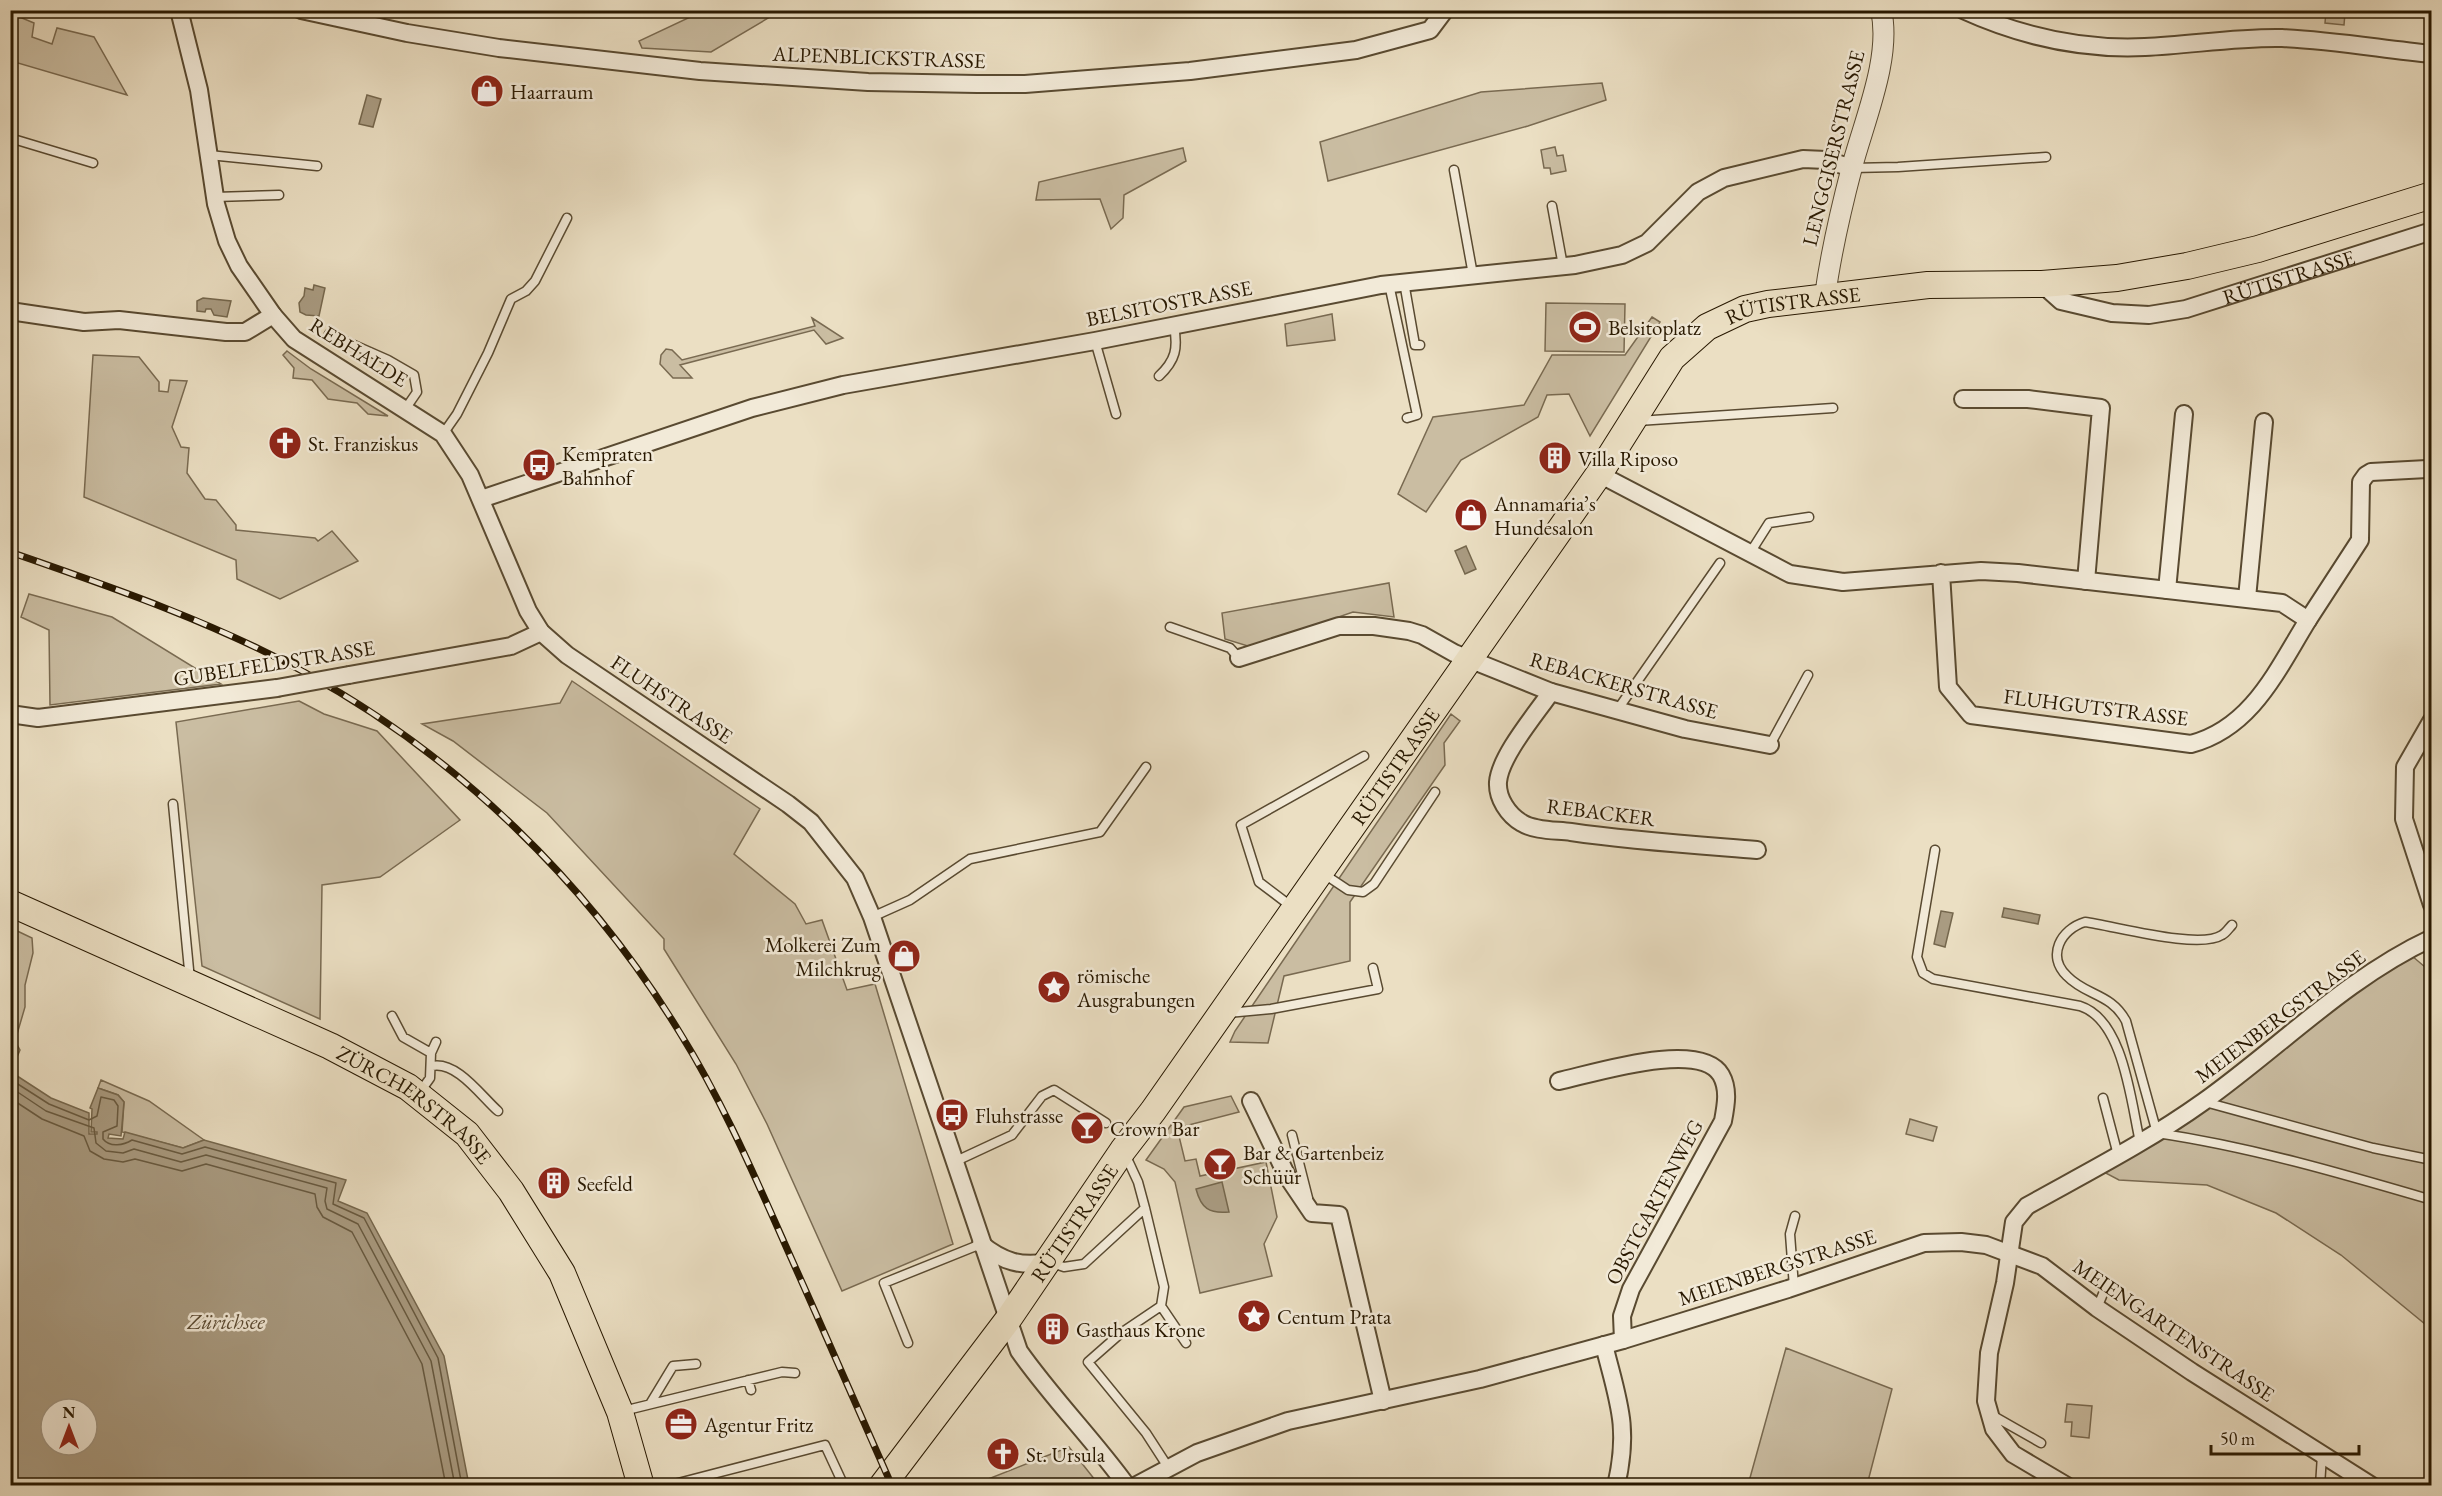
<svg xmlns="http://www.w3.org/2000/svg" width="2442" height="1496" font-family="'EB Garamond',serif">
  <rect width="100%" height="100%" fill="#ebdfc3"/>
  <filter id="stains"><feTurbulence type="fractalNoise" baseFrequency=".00333" numOctaves="4"/><feColorMatrix values="0 0 0 0 .2 0 0 0 0 .09 0 0 0 0 .02 0 0 0 .5 -.17"/></filter>
  <radialGradient id="worn" r=".72"><stop offset=".6" stop-color="#630" stop-opacity="0"/><stop offset="1" stop-color="#630" stop-opacity=".3"/></radialGradient>
  <!-- green -->
  <path fill="#cabda2" stroke="#796a51" stroke-width="1.5" d="M 703,11 L 703,10 L 780,11 L 711,52 L 642,48 L 639,41 Z
    M 2326,11 L 2345,13 L 2344,25 L 2325,23 Z
    M 10,13 L 34,23 L 32,37 L 52,44 L 57,28 L 94,37 L 127,95 L 11,61 Z
    M 1602,83 L 1606,100 L 1528,126 L 1328,181 L 1320,142 L 1481,92 Z
    M 1555,147 L 1557,156 L 1563,155 L 1566,171 L 1551,174 L 1550,168 L 1544,168 L 1541,150 Z
    M 1183,148 L 1186,161 L 1124,195 L 1123,218 L 1111,229 L 1100,199 L 1036,200 L 1039,182 Z
    M 1546,303 L 1625,304 L 1624,352 L 1545,351 Z
    M 1332,314 L 1335,340 L 1287,346 L 1285,324 Z
    M 1652,317 L 1660,322 L 1590,436 L 1569,394 L 1547,395 L 1538,417 L 1461,460 L 1426,512 L 1398,494 L 1433,417 L 1524,405 L 1552,355 L 1625,355 Z
    M 812,318 L 843,338 L 826,344 L 814,330 L 680,365 L 692,378 L 673,378 L 660,364 L 661,355 L 666,349 L 672,350 L 682,360 L 815,326 Z
    M 287,351 L 311,369 L 388,416 L 368,414 L 357,403 L 328,399 L 312,380 L 293,378 L 294,368 L 283,355 Z
    M 93,355 L 139,357 L 159,382 L 159,391 L 168,392 L 170,380 L 187,381 L 172,427 L 181,447 L 189,448 L 187,473 L 205,499 L 216,500 L 236,525 L 236,530 L 315,538 L 318,541 L 332,531 L 358,561 L 280,599 L 237,579 L 236,560 L 84,497 Z
    M 1389,583 L 1394,617 L 1353,612 L 1251,647 L 1225,639 L 1222,613 Z
    M 29,594 L 112,617 L 221,684 L 50,705 L 49,630 L 21,617 Z
    M 572,681 L 760,809 L 734,854 L 795,904 L 806,924 L 822,920 L 847,990 L 875,984 L 953,1244 L 842,1291 L 767,1124 L 736,1064 L 664,949 L 664,939 L 547,813 L 453,741 L 422,724 L 560,703 Z
    M 299,701 L 324,714 L 377,731 L 460,820 L 380,877 L 322,885 L 320,1019 L 202,966 L 176,722 Z
    M 1451,714 L 1460,721 L 1444,743 L 1445,765 L 1350,902 L 1350,961 L 1284,976 L 1268,1043 L 1230,1042 L 1235,1031 Z
    M 11,928 L 32,938 L 33,953 L 25,985 L 25,1007 L 15,1041 L 20,1050 L 11,1071 Z
    M 2405,950 L 2425,967 L 2429,1024 L 2432,1027 L 2431,1329 L 2341,1255 L 2276,1213 L 2207,1185 L 2119,1180 L 2096,1168 Z
    M 101,1080 L 149,1101 L 204,1140 L 183,1148 L 122,1132 L 124,1102 L 118,1095 L 98,1088 Z
    M 1231,1096 L 1239,1112 L 1177,1128 L 1185,1161 L 1196,1159 L 1200,1176 L 1266,1162 L 1277,1217 L 1264,1244 L 1272,1276 L 1200,1293 L 1175,1182 L 1164,1169 L 1146,1160 L 1184,1107 Z
    M 1910,1119 L 1937,1127 L 1933,1141 L 1906,1134 Z
    M 1786,1348 L 1892,1389 L 1867,1485 L 1748,1485 Z
    M 2067,1404 L 2092,1406 L 2089,1438 L 2071,1436 L 2072,1422 L 2065,1422 Z
    M 1069,1447 L 1099,1485 L 973,1485 Z"/>
  <!-- water -->
  <path fill="#a99b81" stroke="#75674d" stroke-width="1.5" fill-rule="evenodd" d="M 367,95 L 381,99 L 373,127 L 359,124 Z
    M 314,285 L 325,288 L 319,316 L 306,315 L 300,312 L 299,303 L 304,296 L 305,288 L 313,290 Z
    M 203,298 L 231,301 L 227,317 L 214,315 L 211,309 L 206,309 L 205,312 L 197,311 L 197,301 Z
    M 1466,546 L 1476,569 L 1465,574 L 1455,551 Z
    M 2004,908 L 2040,915 L 2038,924 L 2002,917 Z
    M 1941,911 L 1953,913 L 1945,947 L 1934,944 Z
    M 11,1072 L 51,1098 L 89,1113 L 89,1134 L 97,1134 L 97,1132 L 91,1132 L 92,1109 L 90,1108 L 98,1088 L 118,1095 L 124,1102 L 121,1136 L 109,1134 L 108,1138 L 123,1139 L 125,1132 L 183,1148 L 204,1140 L 346,1180 L 338,1201 L 367,1213 L 444,1356 L 469,1485 L 11,1485 ZM 51,1409 L 87,1409 L 87,1445 L 51,1445 Z
    M 1222,1182 L 1229,1212 C 1209,1214 1201,1208 1196,1189 Z"/>
  <g fill="none" stroke-linecap="round" stroke-linejoin="round">
    <!-- shore -->
    <path stroke="#685a40" stroke-width="1.5" d="M 10,1079 L 49,1104 L 89,1120 L 97,1116 L 101,1097 L 114,1100 L 118,1106 L 117,1126 L 103,1132 L 103,1139 C 110,1148 124,1145 132,1140 L 182,1154 L 205,1147 L 336,1183 L 333,1204 L 364,1218 L 438,1358 L 462,1486
      M 10,1087 L 46,1111 L 94,1128 L 96,1143 L 106,1151 L 123,1153 L 134,1149 L 181,1162 L 206,1155 L 327,1188 L 325,1201 L 327,1209 L 358,1224 L 431,1361 L 455,1486
      M 10,1098 L 42,1119 L 84,1136 L 90,1151 L 104,1159 L 123,1162 L 135,1159 L 182,1171 L 206,1164 L 315,1194 L 317,1207 L 323,1217 L 352,1232 L 422,1364 L 446,1486"/>
    <!-- service casing -->
    <g stroke="#594a31" stroke-width="11">
      <path id="service" d="M 10,138 L 93,163
        M 209,155 L 317,166
        M 1852,168 L 1898,167 L 2046,157
        M 1454,170 L 1473,275
        M 215,197 L 279,195
        M 1552,206 L 1563,266
        M 1404,282 L 1415,345 L 1420,345
        M 1389,284 L 1417,415 L 1407,418
        M 329,334 L 388,360 L 414,375 L 417,392 L 406,408
        M 1095,341 L 1116,414
        M 1159,376 C 1176,360 1178,348 1174,326
        M 1638,421 L 1833,408
        M 443,434 L 457,414 L 488,353 L 511,299 L 526,291 L 535,281 L 567,218
        M 1750,553 L 1769,523 L 1809,517
        M 1170,627 L 1230,648 L 1239,658
        M 1618,709 L 1720,563
        M 1770,745 L 1808,675
        M 173,804 L 190,980
        M 1935,850 L 1917,957 L 1923,973 L 1933,979 L 2080,1006 C 2124,1020 2131,1103 2140,1142
        M 1324,874 L 1348,890 L 1363,892 L 1374,884 L 1435,792
        M 1292,907 L 1259,882 L 1241,825 L 1364,756
        M 872,917 L 910,900 L 970,859 L 1100,832 L 1146,767
        M 2232,925 C 2229,928 2226,933 2222,935 C 2199,950 2115,926 2085,922 C 2061,929 2046,956 2067,976 C 2086,996 2111,993 2126,1021 L 2157,1133 C 2251,1147 2340,1173 2432,1200
        M 1228,1013 L 1271,1009 L 1378,989 L 1373,968
        M 392,1016 L 403,1037 L 431,1053 L 430,1078 L 420,1092
        M 431,1053 L 436,1042
        M 432,1066 C 457,1061 481,1096 498,1111
        M 2103,1098 L 2118,1155
        M 2205,1102 L 2373,1148 L 2432,1160
        M 1292,1135 L 1308,1198
        M 954,1162 L 1012,1135 L 1042,1096 L 1054,1090 L 1106,1123
        M 1145,1208 L 1164,1287 L 1161,1306 L 1121,1333 L 1088,1362 L 1146,1433 L 1168,1467
        M 1049,1262 L 1064,1267 L 1084,1264 L 1145,1208 L 1138,1182 L 1125,1154
        M 1794,1287 L 1790,1234 L 1795,1216
        M 1161,1306 L 1186,1343
        M 2097,1308 L 2108,1282
        M 908,1343 L 884,1283 L 981,1244
        M 748,1380 L 751,1390
        M 650,1404 L 673,1366 L 696,1364
        M 623,1411 L 782,1372 L 795,1373
        M 1990,1414 L 2041,1443
        M 679,1486 L 678,1483 L 825,1445 L 844,1486
        M 2320,1486 L 2322,1455"/>
    </g>
    <!-- minor casing -->
    <g stroke="#594a31" stroke-width="20">
      <g id="minor">
        <path d="M 179,10 L 199,90 L 216,204 L 227,241 L 239,266 L 273,315 L 294,339 L 443,434 L 470,475 L 528,611 L 541,632 L 567,655 L 788,804 L 811,822 L 855,878 L 872,917 L 1019,1351 C 1052,1398 1093,1439 1127,1486"/>
        <path d="M 301,10 L 407,33 L 499,48 L 700,71 L 868,82 L 977,84 L 1025,84 L 1190,71 L 1356,50 L 1430,30 L 1445,10"/>
        <path d="M 1963,10 C 2020,36 2082,50 2145,47 C 2191,45 2236,37 2282,38 C 2331,40 2382,49 2432,54"/>
        <path id="s1" d="M 2042,284 L 2061,301 L 2112,313 L 2149,315 L 2186,309 L 2432,231"/>
        <path d="M 10,311 L 84,322 L 119,320 L 226,332 L 245,332 L 273,315"/>
        <path d="M 1963,399 L 2028,399 L 2101,408 L 2086,581"/>
        <path d="M 1599,474 L 1790,574 L 1843,582 L 1981,571 L 2018,573 L 2282,603 L 2308,620 C 2277,670 2252,728 2191,744 L 1971,715 L 1948,687 L 1941,573"/>
        <path d="M 481,499 L 752,408 L 843,385 L 1095,341 L 1381,285 L 1575,265 L 1622,255 L 1647,243 L 1698,192 L 1724,178 L 1803,159 L 1826,160 L 1852,168"/>
        <path d="M 2167,590 L 2184,414"/>
        <path d="M 2247,598 L 2264,422"/>
        <path d="M 2308,620 L 2360,540 L 2361,482 L 2366,475 L 2371,472 L 2427,469"/>
        <path d="M 1239,658 L 1339,626 L 1374,626 L 1409,631 L 1422,635 L 1454,653 L 1551,692 L 1685,729 L 1770,745"/>
        <path d="M 349,675 L 511,646 L 541,632"/>
        <path d="M 1551,692 C 1536,714 1500,756 1498,782 C 1497,798 1508,815 1522,823 C 1535,831 1556,830 1571,832 C 1633,841 1695,845 1757,850"/>
        <path d="M 10,714 L 38,718 L 277,688"/>
        <path d="M 2432,720 L 2405,767 L 2404,819 L 2432,905"/>
        <path d="M 1559,1081 C 1592,1074 1700,1039 1721,1075 C 1729,1089 1726,1105 1723,1121 L 1631,1289 L 1622,1316 L 1623,1340"/>
        <path d="M 1251,1101 L 1287,1176 L 1312,1213 L 1339,1215 L 1383,1401"/>
        <path d="M 981,1244 C 1003,1262 1021,1267 1049,1262"/>
        <path d="M 1604,1345 C 1618,1401 1630,1427 1616,1486"/>
        <path d="M 1135,1486 L 1197,1453 L 1288,1421 L 1480,1379 L 1623,1340 L 1788,1289 L 1924,1243 L 1961,1242 L 1986,1245 L 2042,1266 L 2097,1308 L 2192,1372 L 2372,1486"/>
        <path d="M 2067,1486 L 2013,1454 L 1994,1429 L 1986,1401 L 1989,1353 L 2005,1283 L 2014,1222 L 2027,1206 C 2086,1173 2147,1142 2203,1102 C 2279,1048 2346,978 2432,938"/>
      </g>
    </g>
    <!-- tertiary casing -->
    <g stroke="#594a31" stroke-width="22">
      <path id="tertiary" d="M 1825,296 C 1831,252 1841,209 1852,167 C 1864,121 1892,57 1881,10"/>
    </g>
    <!-- primary casing -->
    <g stroke="#281800" stroke-width="28">
      <g id="primary">
        <path id="s2" d="M 10,903 L 330,1046 L 408,1087 L 467,1134 L 511,1191 L 562,1273 L 620,1412 L 641,1486"/>
        <path id="s3" d="M 882,1486 L 1007,1321 L 1123,1150 L 1153,1111 L 1599,474 L 1672,358 L 1707,327 L 1745,309 L 1768,304 L 1928,285 L 2042,284 L 2117,278 L 2187,266 L 2258,249 L 2432,195"/>
      </g>
    </g>
    <!-- service -->
    <use href="#service" stroke="#f2ead8" stroke-width="8"/>
    <!-- minor -->
    <use href="#minor" stroke="#f2ead8" stroke-width="16"/>
    <!-- tertiary -->
    <use href="#tertiary" stroke="#f2ead8" stroke-width="20"/>
    <!-- primary -->
    <use href="#primary" stroke="#ebdfc3" stroke-width="26"/>
    <!-- rail casing -->
    <g stroke="#281800" stroke-width="7">
      <path id="rail" d="M 10,552 C 111,587 211,621 304,672 C 458,756 589,884 680,1033 C 723,1102 755,1177 788,1251 C 823,1329 857,1407 892,1486"/>
    </g>
    <!-- rail -->
    <use href="#rail" stroke="#f2ead8" stroke-width="4.5" stroke-dasharray="14" stroke-linecap="butt"/>
    <!-- minor-bridge casing -->
    <g stroke="#594a31" stroke-width="20" stroke-linecap="butt">
      <path id="minor-bridge" d="M 277,688 L 349,675"/>
    </g>
    <!-- minor-bridge -->
    <use href="#minor-bridge" stroke="#f2ead8" stroke-width="16"/>
  </g>
  <!-- icons -->
  <defs>
    <g id="shop-disc" transform="scale(1.725)"><circle r="9.5" fill="#8f2418" stroke="#f2ead8"/><path d="M-5-2.5h2.3a2.7 3.5 0 0 1 5.4 0H5L5.5 6h-11ZM-1.5-2.5h3a1.5 2.3 0 0 0-3 0Z" fill="#fff"/></g>
    <g id="stadium-disc" transform="scale(1.725)"><circle r="9.5" fill="#8f2418" stroke="#f2ead8"/><path d="M0-5a6.5 5 0 1 0 0 10a6.5 5 0 1 0 0-10ZM-3.5-1.8h7v3.6h-7Z" fill="#fff"/></g>
    <g id="church-disc" transform="scale(1.725)"><circle r="9.5" fill="#8f2418" stroke="#f2ead8"/><path d="M-1.2-6h2.4v3.5h3.3v2.4h-3.3V6h-2.4V-.1h-3.3v-2.4h3.3Z" fill="#fff"/></g>
    <g id="building-disc" transform="scale(1.725)"><circle r="9.5" fill="#8f2418" stroke="#f2ead8"/><path d="M-4-6H4V6H1V3H-1V6H-4ZM-2.5-4.3h1.7v1.8h-1.7ZM.8-4.3h1.7v1.8H.8ZM-2.5-1h1.7V.8h-1.7ZM.8-1h1.7V.8H.8Z" fill="#fff"/></g>
    <g id="bus-disc" transform="scale(1.725)"><circle r="9.5" fill="#8f2418" stroke="#f2ead8"/><path d="M-5-6H5V4H4V6H2V4H-2V6H-4V4H-5ZM-3.5-4V0h7V-4ZM-3.5 1.2v1.5H-2V1.2ZM2 1.2v1.5H3.5V1.2Z" fill="#fff"/></g>
    <g id="sight-disc" transform="scale(1.725)"><circle r="9.5" fill="#8f2418" stroke="#f2ead8"/><path d="M0-6L1.8-2.2L6-1.7L2.9 1.2L3.7 5.4L0 3.3L-3.7 5.4L-2.9 1.2L-6-1.7L-1.8-2.2Z" fill="#fff"/></g>
    <g id="bar-disc" transform="scale(1.725)"><circle r="9.5" fill="#8f2418" stroke="#f2ead8"/><path d="M-6-5H6L.8 .8V4.5H3.5V6h-7V4.5H-.8V.8Z" fill="#fff"/></g>
    <g id="office-disc" transform="scale(1.725)"><circle r="9.5" fill="#8f2418" stroke="#f2ead8"/><path d="M-6-3h4V-5.5h4V-3h4V5H-6ZM-1-4.5V-3h2v-1.5ZM-6 0V1H6V0Z" fill="#fff"/></g>
  </defs>
  <g fill-rule="evenodd">
    <use href="#shop-disc" x="487" y="91"/>
    <use href="#stadium-disc" x="1585" y="327"/>
    <use href="#church-disc" x="285" y="443"/>
    <use href="#building-disc" x="1555" y="458"/>
    <use href="#bus-disc" x="539" y="465"/>
    <use href="#shop-disc" x="1471" y="515"/>
    <use href="#shop-disc" x="904" y="956"/>
    <use href="#sight-disc" x="1054" y="987"/>
    <use href="#bus-disc" x="952" y="1115"/>
    <use href="#bar-disc" x="1087" y="1128"/>
    <use href="#bar-disc" x="1220" y="1164"/>
    <use href="#building-disc" x="554" y="1183"/>
    <use href="#sight-disc" x="1254" y="1316"/>
    <use href="#building-disc" x="1053" y="1329"/>
    <use href="#office-disc" x="681" y="1424"/>
    <use href="#church-disc" x="1003" y="1454"/>
  </g>
  <g text-anchor="middle" dominant-baseline="central" stroke-width="5" stroke-linejoin="round" paint-order="stroke">
    <!-- street labels -->
    <g font-size="21" fill="#281800" stroke="#f2ead8">
      <text transform="translate(879 57) rotate(2)">ALPENBLICKSTRASSE</text>
      <text transform="translate(1833 148) rotate(-76)">LENGGISERSTRASSE</text>
      <text stroke="none"><textPath href="#s1" startOffset="260">RÜTISTRASSE</textPath></text>
      <text transform="translate(1169 303) rotate(-11)">BELSITOSTRASSE</text>
      <text stroke="none"><textPath href="#s3" startOffset="1514">RÜTISTRASSE</textPath></text>
      <text transform="translate(359 352) rotate(32)">REBHALDE</text>
      <text transform="translate(274 663) rotate(-9)">GUBELFELDSTRASSE</text>
      <text transform="translate(1624 685) rotate(16)">REBACKERSTRASSE</text>
      <text transform="translate(672 699) rotate(34)">FLUHSTRASSE</text>
      <text transform="translate(2096 707) rotate(7)">FLUHGUTSTRASSE</text>
      <text stroke="none"><textPath href="#s3" startOffset="884">RÜTISTRASSE</textPath></text>
      <text transform="translate(1601 812) rotate(7)">REBACKER</text>
      <text transform="translate(2280 1016) rotate(-37)">MEIENBERGSTRASSE</text>
      <text stroke="none"><textPath href="#s2" startOffset="454">ZÜRCHERSTRASSE</textPath></text>
      <text transform="translate(1654 1202) rotate(-62)">OBSTGARTENWEG</text>
      <text stroke="none"><textPath href="#s3" startOffset="326">RÜTISTRASSE</textPath></text>
      <text transform="translate(1777 1267) rotate(-18)">MEIENBERGSTRASSE</text>
      <text transform="translate(2174 1330) rotate(34)">MEIENGARTENSTRASSE</text>
    </g>
    <!-- poi labels -->
    <g font-size="21" fill="#281800" stroke="#f2ead8" text-anchor="start">
      <text x="510" y="91">Haarraum</text>
      <text x="1608" y="327">Belsitoplatz</text>
      <text x="308" y="443">St. Franziskus</text>
      <text x="562" y="453">Kempraten<tspan x="562" dy="24">Bahnhof</tspan></text>
      <text x="1578" y="458">Villa Riposo</text>
      <text x="1494" y="503">Annamaria’s<tspan x="1494" dy="24">Hundesalon</tspan></text>
      <text x="881" y="944" text-anchor="end">Molkerei Zum<tspan x="881" dy="24">Milchkrug</tspan></text>
      <text x="1077" y="975">römische<tspan x="1077" dy="24">Ausgrabungen</tspan></text>
      <text x="975" y="1115">Fluhstrasse</text>
      <text x="1110" y="1128">Crown Bar</text>
      <text x="1243" y="1152">Bar &amp; Gartenbeiz<tspan x="1243" dy="24">Schüür</tspan></text>
      <text x="577" y="1183">Seefeld</text>
      <text x="1277" y="1316">Centum Prata</text>
      <text x="1076" y="1329">Gasthaus Krone</text>
      <text x="704" y="1424">Agentur Fritz</text>
      <text x="1026" y="1454">St. Ursula</text>
    </g>
    <!-- water labels -->
    <g font-size="22" font-style="italic" fill="#5c4c34" stroke="#f2ead8">
      <text x="226" y="1321">Zürichsee</text>
    </g>
  </g>
  <!-- margin -->
  <rect width="2442" height="1496" fill="none" stroke="#ebdfc3" stroke-width="36"/>
  <rect x="12" y="12" width="2418" height="1472" fill="none" stroke="#281800" stroke-width="3"/>
  <rect x="18" y="18" width="2406" height="1460" fill="none" stroke="#281800" stroke-width="1.5"/>
  <!-- north arrow -->
  <g transform="translate(69 1427)"><circle r="28" fill="#f2ead8" stroke="#a19682" stroke-width="1.5"/>
  <path d="M0-4.5L10 22L0 15L-10 22Z" fill="#8f2418"/>
  <text y="-9" font-size="16" font-weight="bold" text-anchor="middle" fill="#281800">N</text>
  </g>
  <!-- scale -->
  <path d="M2211 1445v9h148v-9" fill="none" stroke="#281800" stroke-width="3"/>
  <text x="2220" y="1445" font-size="18" fill="#281800" stroke="#f2ead8" stroke-width="4.5" paint-order="stroke">50 m</text>
  <rect width="100%" height="100%" filter="url(#stains)"/>
  <rect width="100%" height="100%" fill="url(#worn)"/>
</svg>
